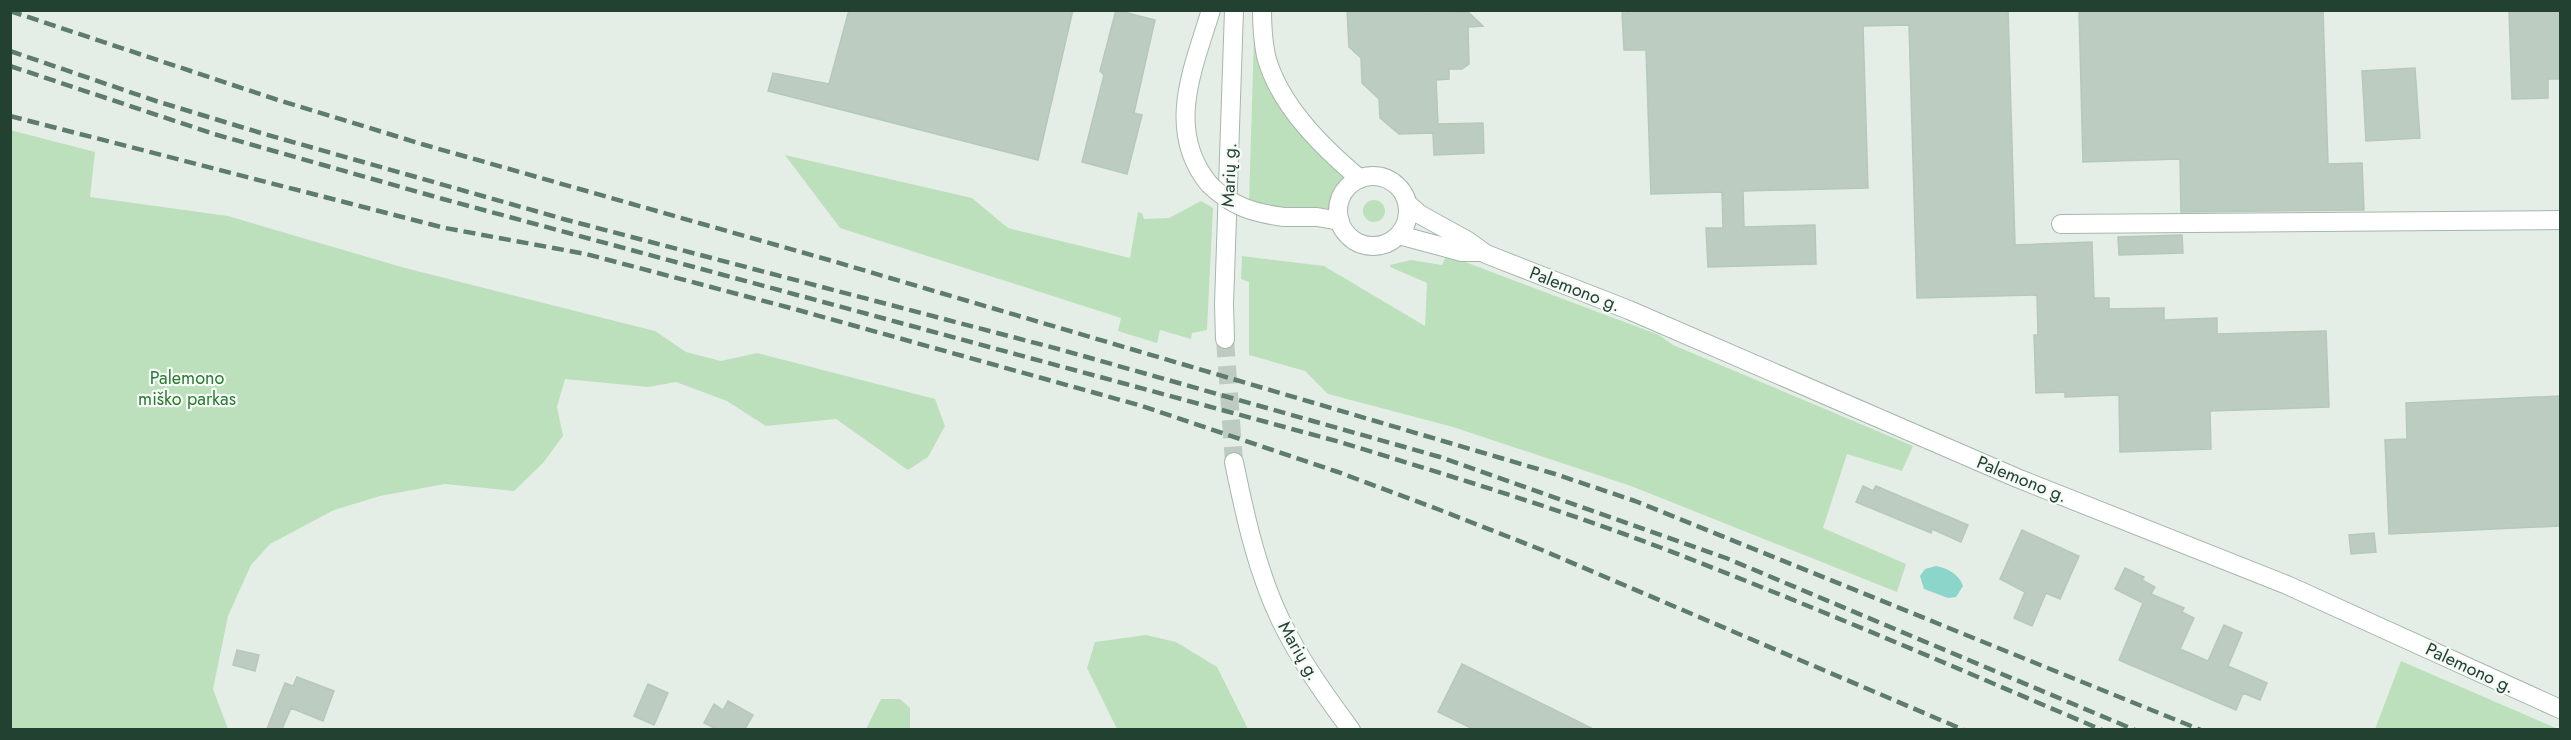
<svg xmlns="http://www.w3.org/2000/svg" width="2571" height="740" font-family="Jost,sans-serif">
  <rect width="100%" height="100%" fill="#e4eee7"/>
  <!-- green -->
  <path fill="#bde0bc" d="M 1254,35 L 1262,73 L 1273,96 L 1345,177 L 1334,188 L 1329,209 L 1263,206 L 1249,202 Z
    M 10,130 L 95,152 L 90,197 L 228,216 L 405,268 L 655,331 L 686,352 L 721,361 L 757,353 L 935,399 L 945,426 L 928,457 L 908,470 L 836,419 L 766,426 L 727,401 L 676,382 L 648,387 L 565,379 L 557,407 L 563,436 L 543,463 L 514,491 L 445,484 L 380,496 L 334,510 L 270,544 L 251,565 L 228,616 L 213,689 L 228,729 L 11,729 Z
    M 785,155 L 972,198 L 1008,228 L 1130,258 L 1138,212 L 1142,213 L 1144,219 L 1169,218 L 1201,201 L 1213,208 L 1207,330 L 1192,333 L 1191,339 L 1160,330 L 1157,343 L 1118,331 L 1121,318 L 840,228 Z
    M1363 211a11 11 0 1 1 22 0a11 11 0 1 1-22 0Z
    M 1242,256 L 1324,266 L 1425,326 L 1427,283 L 1390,267 L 1390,265 L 1411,260 L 1442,265 L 1446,256 L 1452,257 L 1659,335 L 1673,345 L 1913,446 L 1902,471 L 1847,454 L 1823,528 L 1906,564 L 1897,592 L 1631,486 L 1453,427 L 1328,394 L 1305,371 L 1249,355 L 1249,282 L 1241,279 Z
    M 1146,635 L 1176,642 L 1217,667 L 1248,729 L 1117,729 L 1087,668 L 1095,642 Z
    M 2401,661 L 2558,729 L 2375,729 Z
    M 881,699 L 900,699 L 910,708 L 910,729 L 866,729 Z"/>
  <!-- water -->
  <path fill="#8bd5ca" d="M 1936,566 C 1947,568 1959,574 1963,586 L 1956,597 L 1948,598 L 1924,589 L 1920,576 L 1925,569 Z"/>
  <!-- building -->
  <path fill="#bcccc1" stroke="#b6c8bb" stroke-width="1.5" d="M 849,10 L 1073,10 L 1038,160 L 768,91 L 773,73 L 829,84 Z
    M 1116,10 L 1155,20 L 1134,113 L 1142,115 L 1127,174 L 1082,162 L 1104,75 L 1100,71 Z
    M 1347,10 L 1468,12 L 1483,26 L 1468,27 L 1469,64 L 1462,69 L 1449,69 L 1449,79 L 1436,80 L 1438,124 L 1483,123 L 1484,153 L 1434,155 L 1433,133 L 1399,134 L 1380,118 L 1379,99 L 1362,83 L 1361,58 L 1349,47 Z
    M 1627,10 L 2008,10 L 2015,245 L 2092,242 L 2094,298 L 2109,298 L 2109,309 L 2164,308 L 2164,320 L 2217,318 L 2217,334 L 2326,331 L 2329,407 L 2210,411 L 2211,449 L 2120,452 L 2119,395 L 2065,397 L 2065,392 L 2036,393 L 2034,335 L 2038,335 L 2037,295 L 1917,298 L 1909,25 L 1863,26 L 1868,188 L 1743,191 L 1744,227 L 1815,225 L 1816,264 L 1708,267 L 1706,228 L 1723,228 L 1722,192 L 1651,194 L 1646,50 L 1624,50 L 1622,13 L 1628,13 Z
    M 2079,10 L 2323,10 L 2328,164 L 2362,163 L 2364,210 L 2181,212 L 2180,159 L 2083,162 Z
    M 2509,10 L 2560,10 L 2560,79 L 2548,79 L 2548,98 L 2512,99 Z
    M 2415,68 L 2420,138 L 2366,141 L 2362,71 Z
    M 2182,235 L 2183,253 L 2119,255 L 2118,237 Z
    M 2560,396 L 2560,526 L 2389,534 L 2385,440 L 2407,439 L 2406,403 Z
    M 1863,486 L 1873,491 L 1876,486 L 1968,525 L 1961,542 L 1932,529 L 1931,533 L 1856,502 Z
    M 2022,530 L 2079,556 L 2060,599 L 2046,593 L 2032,626 L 2014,618 L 2025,592 L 2000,579 Z
    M 2374,533 L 2376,552 L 2351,554 L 2349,535 Z
    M 2125,568 L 2144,577 L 2142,580 L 2155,587 L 2151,594 L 2184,608 L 2182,612 L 2194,618 L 2180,649 L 2208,661 L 2224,625 L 2242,633 L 2228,666 L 2267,683 L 2260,700 L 2243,693 L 2236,710 L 2119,660 L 2143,603 L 2115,589 Z
    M 237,650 L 259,655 L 255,671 L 233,665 Z
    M 1462,664 L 1593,729 L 1473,729 L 1438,712 Z
    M 297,677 L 334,691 L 323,721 L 291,708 L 282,729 L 267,729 L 285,683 L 293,686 Z
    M 648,684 L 668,693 L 654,725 L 634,716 Z
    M 728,701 L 753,715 L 745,729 L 716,729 L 704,723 L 714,704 L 723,710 Z"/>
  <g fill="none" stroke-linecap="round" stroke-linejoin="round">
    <!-- tertiary-tunnel -->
    <path stroke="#bdcbc2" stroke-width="18" stroke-dasharray="18 9" stroke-linecap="butt" d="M 1225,339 L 1234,462"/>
    <!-- minor casing -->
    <g stroke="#a6b7ac" stroke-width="20">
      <path id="minor" d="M 2061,224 L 2560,220"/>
    </g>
    <!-- tertiary casing -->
    <g stroke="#a6b7ac" stroke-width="20">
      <path id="tertiary" d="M 1262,10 C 1262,26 1263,41 1266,56 C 1279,105 1322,147 1360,179
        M1338 211a35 35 0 1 1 70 0a35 35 0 1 1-70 0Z
        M 1209,184 C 1165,130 1193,69 1211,10
        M 1408,204 L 1419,214 L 1468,241 L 1486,254 L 1629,310 L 2017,478 L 2287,585 L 2560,709
        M 1284,217 L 1317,217 L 1340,221
        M 1399,235 L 1462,252 L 1482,252
        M 1225,339 L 1224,304 L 1234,10
        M 1234,462 C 1245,516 1257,571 1281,621 C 1300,660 1325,695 1351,730"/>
    </g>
    <!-- minor -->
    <use href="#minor" stroke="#fff" stroke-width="18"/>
    <!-- tertiary -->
    <use href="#tertiary" stroke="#fff" stroke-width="18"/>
    <!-- rail -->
    <path stroke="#5d7c6b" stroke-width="4.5" stroke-dasharray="12 6" stroke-linecap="butt" d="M 10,11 L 275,99 L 425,145 L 829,260 L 1555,474 L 1635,501 L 2201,730
      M 10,51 L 156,101 L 261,133 L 567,220 L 1062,350 L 1440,457 L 1726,558 L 2135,730
      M 10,66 L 214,134 L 443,199 L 1340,442 C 1450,476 1560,509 1667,550 C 1813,606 1957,668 2102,730
      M 10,116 L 445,228 L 586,254 L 798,310 L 1142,406 L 1338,472 L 1440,510 L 1542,550 L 1964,730"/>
    <!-- tertiary-bridge casing -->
    <g stroke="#a6b7ac" stroke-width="20" stroke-linecap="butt">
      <path id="tertiary-bridge" d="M 1209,184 C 1231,206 1253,213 1284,217"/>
    </g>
    <!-- tertiary-bridge -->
    <use href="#tertiary-bridge" stroke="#fff" stroke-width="18"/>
  </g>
  <g text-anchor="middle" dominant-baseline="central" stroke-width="4.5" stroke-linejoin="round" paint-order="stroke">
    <!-- street labels -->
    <g font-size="18" fill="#224130" stroke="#f5faf6">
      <text transform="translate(1229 175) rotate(-88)">Marių g.</text>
      <text transform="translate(1575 289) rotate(21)">Palemono g.</text>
      <text transform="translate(2022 479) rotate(22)">Palemono g.</text>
      <text transform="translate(1299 651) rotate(60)">Marių g.</text>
      <text transform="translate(2470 668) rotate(25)">Palemono g.</text>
    </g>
    <!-- park labels -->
    <g font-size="18" fill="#2b7932" stroke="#f5faf6">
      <text x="187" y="378">Palemono<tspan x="187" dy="21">miško parkas</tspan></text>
    </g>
  </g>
  <!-- border -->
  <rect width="2571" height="740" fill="none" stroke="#224130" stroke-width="24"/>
</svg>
